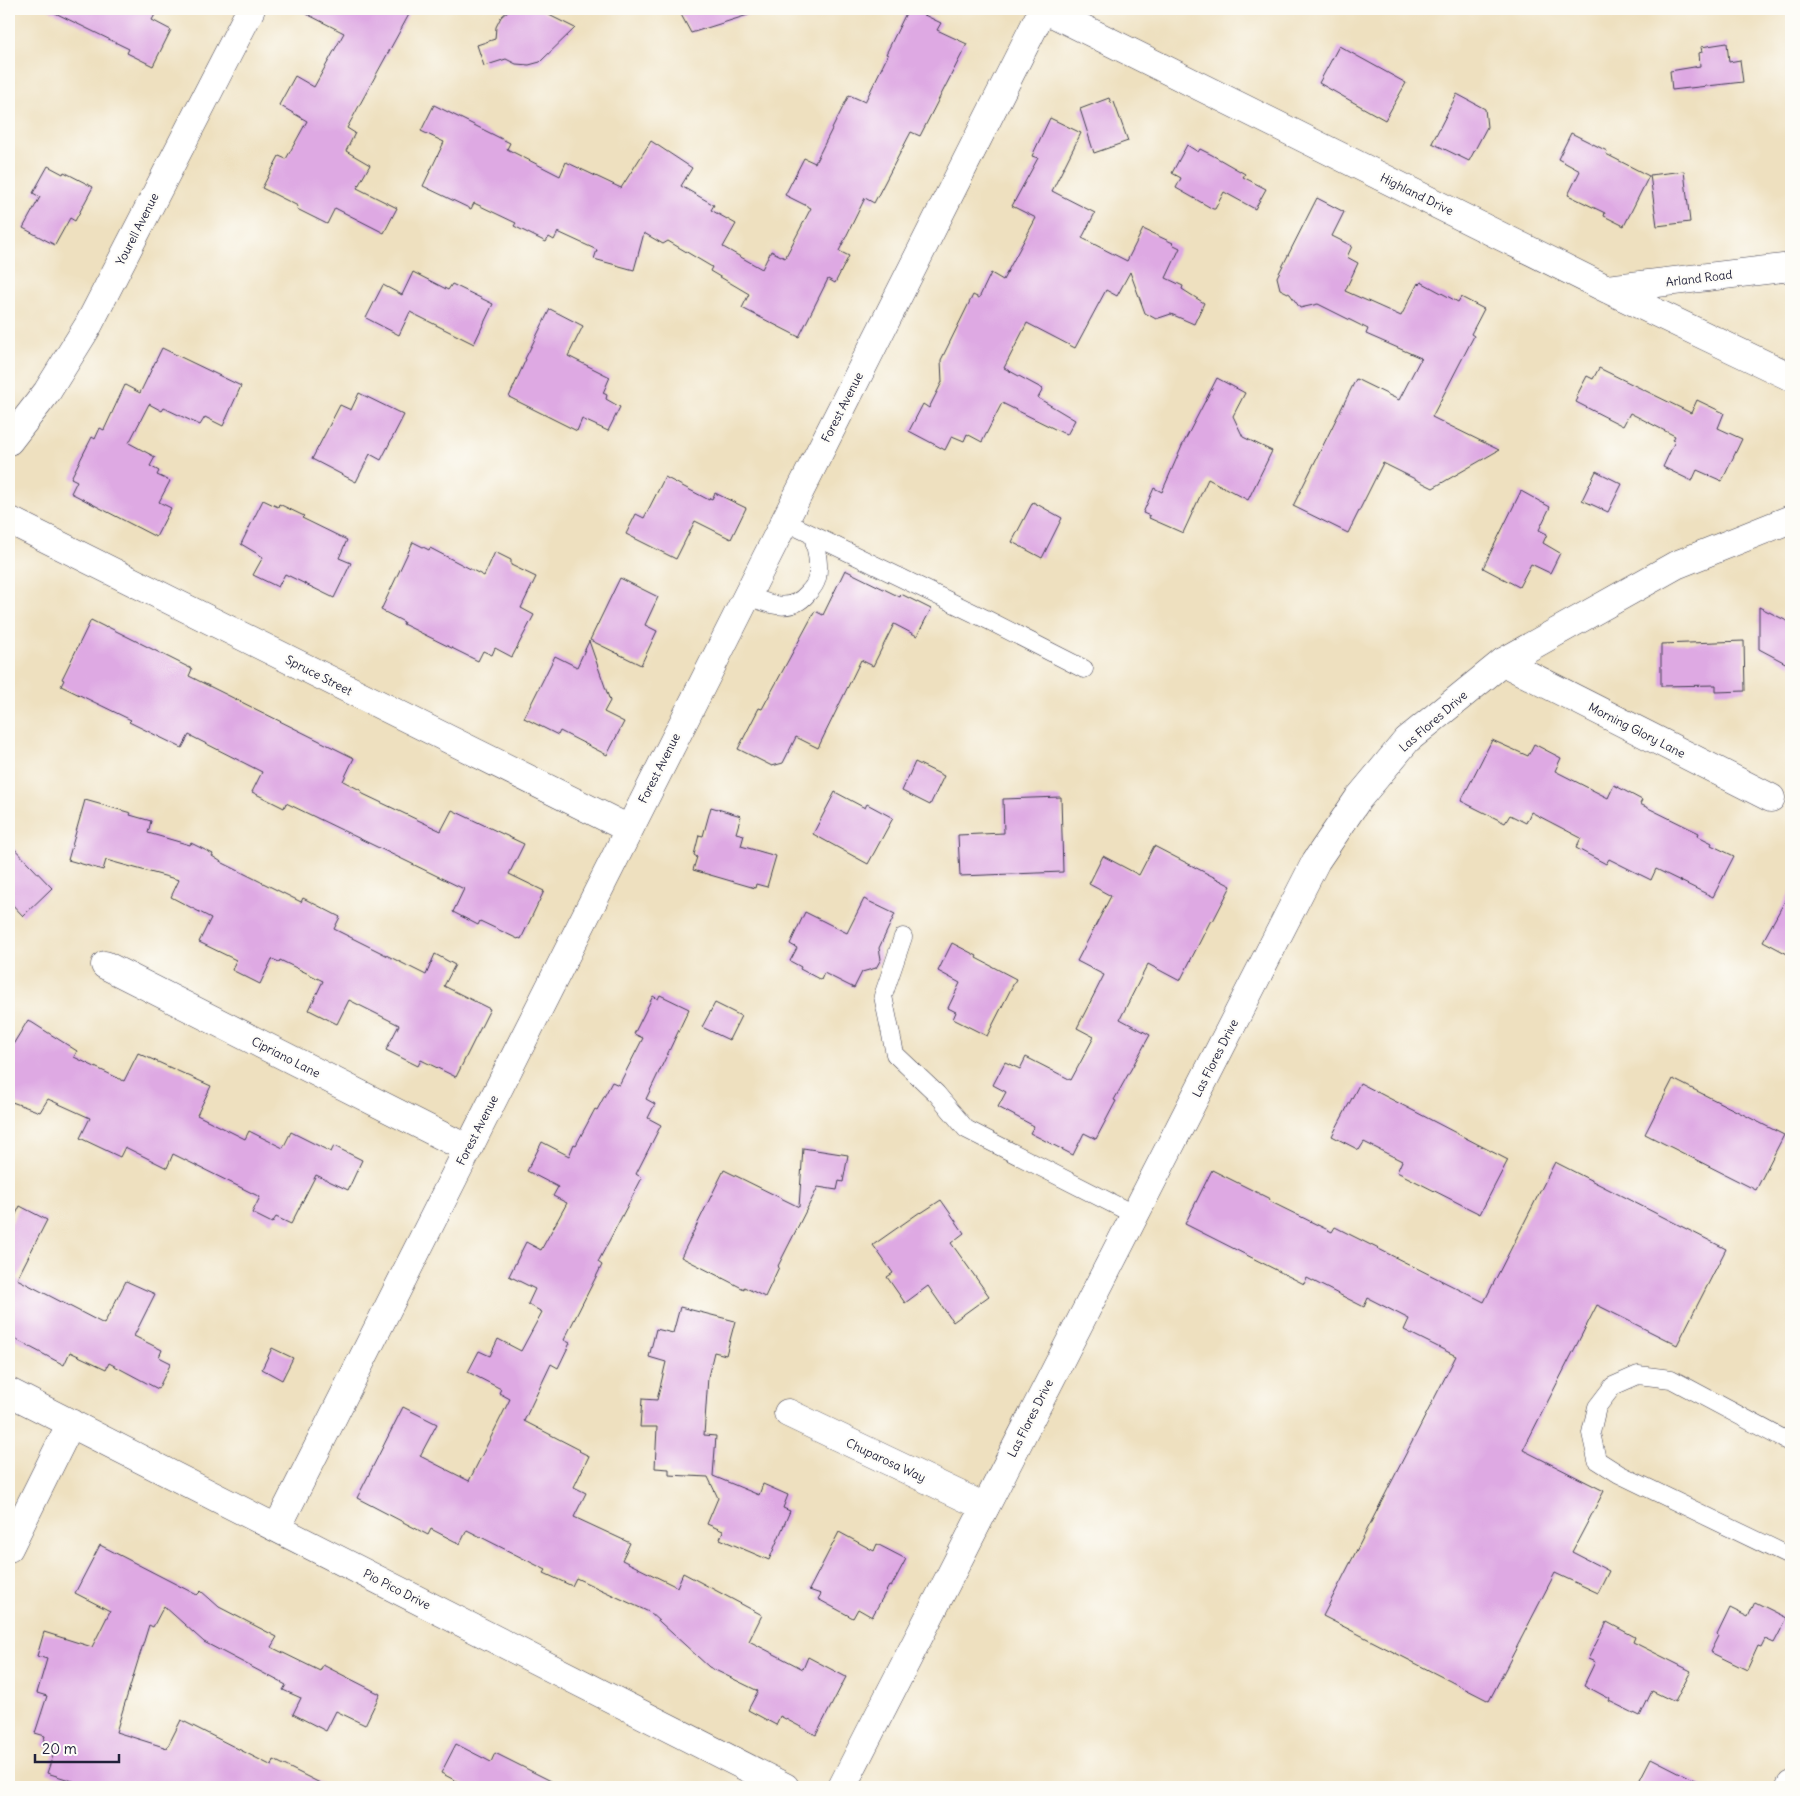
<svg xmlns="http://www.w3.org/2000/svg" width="1800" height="1796" font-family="Delius,sans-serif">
  <rect width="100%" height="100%" fill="#fdfcf7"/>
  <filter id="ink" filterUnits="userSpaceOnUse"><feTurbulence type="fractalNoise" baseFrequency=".02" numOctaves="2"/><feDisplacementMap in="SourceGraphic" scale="10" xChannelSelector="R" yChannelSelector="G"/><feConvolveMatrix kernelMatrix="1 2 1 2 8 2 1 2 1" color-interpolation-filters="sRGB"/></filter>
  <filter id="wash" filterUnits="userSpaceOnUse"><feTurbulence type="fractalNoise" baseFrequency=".0096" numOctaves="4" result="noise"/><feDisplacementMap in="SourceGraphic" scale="20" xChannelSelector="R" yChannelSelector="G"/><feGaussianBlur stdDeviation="1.12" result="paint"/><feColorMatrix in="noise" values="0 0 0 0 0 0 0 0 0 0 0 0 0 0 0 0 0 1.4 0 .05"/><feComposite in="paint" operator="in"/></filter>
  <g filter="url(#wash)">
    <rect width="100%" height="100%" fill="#eee0bf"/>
    <g id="blocks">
      <!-- building -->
      <path fill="#dea9e3" d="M 47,9 L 158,9 L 152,20 L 171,30 L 153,66 L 127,53 L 129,49 Z
        M 297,9 L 412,9 L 347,128 L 355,133 L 346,151 L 370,165 L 357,188 L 397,208 L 384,233 L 335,208 L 327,224 L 297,209 L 298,206 L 262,188 L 279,156 L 286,159 L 307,121 L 279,105 L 295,76 L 314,87 L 344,33 Z
        M 510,9 L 537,9 L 575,28 L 540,62 L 529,65 L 516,64 L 506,59 L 484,66 L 477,45 L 495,39 L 496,27 L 501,17 Z
        M 678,9 L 750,9 L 751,14 L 691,33 Z
        M 908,9 L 912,9 L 941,23 L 937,30 L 967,44 L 920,136 L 911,132 L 874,203 L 865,198 L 839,251 L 849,256 L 835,283 L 828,279 L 799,337 L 742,308 L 749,294 L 710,271 L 712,267 L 668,241 L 663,244 L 644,233 L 634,270 L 594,259 L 597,250 L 558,232 L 554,240 L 549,237 L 546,242 L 514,226 L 516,223 L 474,203 L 471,209 L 423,186 L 444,142 L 421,131 L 434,105 L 510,143 L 507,149 L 560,176 L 566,162 L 621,188 L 651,141 L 692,168 L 681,186 L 714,205 L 711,210 L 736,224 L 723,247 L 762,269 L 771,251 L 785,258 L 811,208 L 785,195 L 804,158 L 815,163 L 849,95 L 865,102 L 888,55 L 886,54 Z
        M 1727,43 L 1729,62 L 1740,60 L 1743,82 L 1672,90 L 1670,71 L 1700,66 L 1699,53 L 1702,52 L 1701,47 Z
        M 1339,46 L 1406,83 L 1385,120 L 1319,83 Z
        M 1457,94 L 1485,109 L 1487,127 L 1469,161 L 1432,143 Z
        M 1109,98 L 1111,103 L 1114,102 L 1128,141 L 1094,153 L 1080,109 Z
        M 1050,118 L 1081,133 L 1052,191 L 1095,213 L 1082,238 L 1127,261 L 1143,229 L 1173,243 L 1172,244 L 1180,248 L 1166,278 L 1183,286 L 1182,289 L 1204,303 L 1194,324 L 1171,314 L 1156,319 L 1145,313 L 1130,272 L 1117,296 L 1106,290 L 1075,348 L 1027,323 L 1004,368 L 1043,389 L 1038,398 L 1075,420 L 1067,435 L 1002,403 L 982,442 L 967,434 L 964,441 L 952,436 L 945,450 L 909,431 L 923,404 L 929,408 L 942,382 L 941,360 L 973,295 L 979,298 L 991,273 L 1003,280 L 1036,218 L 1012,206 L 1038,158 L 1032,156 Z
        M 1571,133 L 1607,151 L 1606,154 L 1649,176 L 1624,226 L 1604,216 L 1605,213 L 1568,195 L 1580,171 L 1558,159 Z
        M 1187,145 L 1198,152 L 1200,149 L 1212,155 L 1245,174 L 1243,177 L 1266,189 L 1255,209 L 1224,192 L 1215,209 L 1213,209 L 1176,188 L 1181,178 L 1172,173 Z
        M 48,166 L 63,174 L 64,172 L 93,187 L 75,221 L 70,218 L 55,245 L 23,228 L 40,197 L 33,193 Z
        M 1684,171 L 1690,222 L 1657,226 L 1650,175 Z
        M 1317,198 L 1344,212 L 1332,236 L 1352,246 L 1347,257 L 1358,263 L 1345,291 L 1401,316 L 1418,283 L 1420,285 L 1421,282 L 1458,302 L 1461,297 L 1484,309 L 1471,334 L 1474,336 L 1432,417 L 1499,450 L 1433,488 L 1383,463 L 1348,533 L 1293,506 L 1356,379 L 1399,400 L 1421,358 L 1366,334 L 1368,329 L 1318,304 L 1300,308 L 1290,294 L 1280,289 L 1277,277 Z
        M 413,272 L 448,290 L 452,284 L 493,304 L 474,344 L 410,312 L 399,335 L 366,318 L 383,285 L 402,295 Z
        M 550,309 L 583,326 L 568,356 L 610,377 L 603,393 L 607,395 L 606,399 L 620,407 L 608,431 L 582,419 L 577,431 L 509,397 L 526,359 L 525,359 Z
        M 162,348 L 241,386 L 223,426 L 205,417 L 200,425 L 164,408 L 162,411 L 149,404 L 129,443 L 155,457 L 150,466 L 159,471 L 157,475 L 170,481 L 159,502 L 171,508 L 156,537 L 71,493 L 77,481 L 71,478 L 92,437 L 95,439 L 100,428 L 104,430 L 125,385 L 140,393 Z
        M 1599,368 L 1691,413 L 1697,400 L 1724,413 L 1718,428 L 1742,439 L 1722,481 L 1697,470 L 1692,481 L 1663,467 L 1675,441 L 1673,440 L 1675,436 L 1630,413 L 1623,426 L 1576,402 L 1578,398 L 1576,397 L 1587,376 L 1593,379 Z
        M 1217,378 L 1245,393 L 1233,416 L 1243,437 L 1272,451 L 1248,500 L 1208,479 L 1183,533 L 1149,518 L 1150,516 L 1143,513 L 1154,488 L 1162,492 L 1182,446 Z
        M 359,393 L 404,415 L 381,460 L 370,454 L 356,482 L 312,459 L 340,405 L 351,410 Z
        M 1596,471 L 1622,484 L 1608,512 L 1582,500 Z
        M 665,477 L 709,500 L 710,498 L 712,499 L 715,493 L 746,508 L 731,539 L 695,521 L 676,559 L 626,534 L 636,514 L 644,518 Z
        M 1521,491 L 1550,507 L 1539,530 L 1547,534 L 1543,543 L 1560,553 L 1550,573 L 1531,564 L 1519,587 L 1483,568 Z
        M 263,500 L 278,507 L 279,504 L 304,516 L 302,518 L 347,540 L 339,558 L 351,563 L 334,598 L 285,574 L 278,587 L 253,575 L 263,557 L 241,544 Z
        M 1033,502 L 1062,518 L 1042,558 L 1012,542 Z
        M 413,542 L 429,550 L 430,548 L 484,576 L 495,552 L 511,560 L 511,565 L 536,577 L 521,608 L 534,615 L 512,657 L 495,648 L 492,655 L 483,651 L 478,661 L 403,624 L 404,622 L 381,610 Z
        M 845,570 L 900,597 L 901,594 L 931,609 L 917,636 L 894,624 L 873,666 L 861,660 L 818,748 L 796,737 L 783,763 L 772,766 L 738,749 L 759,708 L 762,709 L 815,611 L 823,615 Z
        M 620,578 L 658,597 L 645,625 L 657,631 L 641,665 L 590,640 Z
        M 1759,607 L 1791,623 L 1791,666 L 1759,649 Z
        M 91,620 L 105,627 L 106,626 L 192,669 L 189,676 L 354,758 L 343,781 L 362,791 L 361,793 L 441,831 L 452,810 L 524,844 L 509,874 L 544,891 L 521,939 L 519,938 L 518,939 L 480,921 L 478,925 L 453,912 L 464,889 L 286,803 L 284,808 L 252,792 L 262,772 L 189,735 L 182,748 L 129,722 L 131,720 L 61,686 L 64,680 L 62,679 Z
        M 589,641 L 610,701 L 604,712 L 624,722 L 607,755 L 560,731 L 558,735 L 524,718 L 555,656 L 577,667 Z
        M 1744,641 L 1745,691 L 1716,692 L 1716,685 L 1661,686 L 1661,644 Z
        M 1492,740 L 1528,756 L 1534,744 L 1561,758 L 1555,771 L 1608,798 L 1614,785 L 1642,800 L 1640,804 L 1699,833 L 1698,836 L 1712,843 L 1711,845 L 1734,856 L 1713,897 L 1656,869 L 1651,880 L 1609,859 L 1606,864 L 1576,848 L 1581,838 L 1531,812 L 1526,823 L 1510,815 L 1505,823 L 1461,801 Z
        M 915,762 L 944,776 L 930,805 L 902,791 Z
        M 835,792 L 865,808 L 867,804 L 893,818 L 868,864 L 813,834 Z
        M 1061,797 L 1063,872 L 960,876 L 958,835 L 1004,833 L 1003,799 Z
        M 85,800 L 131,813 L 130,815 L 151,821 L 148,833 L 190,845 L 191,843 L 213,854 L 212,856 L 223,863 L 301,902 L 303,898 L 340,917 L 334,929 L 426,975 L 435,954 L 455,965 L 444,986 L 490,1009 L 456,1077 L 421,1060 L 418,1066 L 386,1050 L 399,1025 L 349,1000 L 337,1024 L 309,1010 L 323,981 L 280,960 L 279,962 L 272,959 L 260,984 L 232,970 L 236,960 L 199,942 L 211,918 L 171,897 L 179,880 L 106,860 L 103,870 L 68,860 Z
        M 711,807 L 741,816 L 736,833 L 744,835 L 741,846 L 776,856 L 767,887 L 756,884 L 755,888 L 693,870 L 697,857 L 694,855 L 699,835 L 703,836 Z
        M 9,843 L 52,888 L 23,916 L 9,901 Z
        M 1154,846 L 1231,886 L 1213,921 L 1211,920 L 1180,981 L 1148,964 L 1120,1019 L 1150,1035 L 1114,1100 L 1116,1101 L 1096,1139 L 1084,1133 L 1073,1155 L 1030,1133 L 1034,1126 L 998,1107 L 1006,1092 L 993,1085 L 1005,1062 L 1020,1069 L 1026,1057 L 1071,1080 L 1094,1037 L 1077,1028 L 1104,975 L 1077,961 L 1111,896 L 1089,884 L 1103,856 L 1139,875 Z
        M 1791,890 L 1791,956 L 1763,941 Z
        M 864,899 L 895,914 L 879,948 L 881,959 L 876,968 L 862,972 L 854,988 L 824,973 L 821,980 L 800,969 L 801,967 L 790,961 L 797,948 L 790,944 L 805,912 L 847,933 Z
        M 952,943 L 977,956 L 976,958 L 1016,979 L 987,1036 L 953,1019 L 956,1012 L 948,1008 L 960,983 L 938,971 Z
        M 660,995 L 689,1009 L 646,1099 L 655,1104 L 648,1118 L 661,1125 L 636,1174 L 642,1178 L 598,1262 L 602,1265 L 564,1340 L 570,1343 L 558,1368 L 551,1364 L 524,1421 L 580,1450 L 579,1451 L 589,1456 L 574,1487 L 586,1493 L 574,1517 L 630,1543 L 622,1560 L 677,1587 L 683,1573 L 762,1615 L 749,1641 L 803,1669 L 808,1657 L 846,1677 L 816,1735 L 780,1716 L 776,1725 L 748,1710 L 758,1691 L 709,1667 L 649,1612 L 576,1578 L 572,1586 L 544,1573 L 546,1570 L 467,1530 L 460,1544 L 431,1529 L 428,1535 L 357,1498 L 403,1407 L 437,1424 L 420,1456 L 469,1481 L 510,1399 L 499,1393 L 501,1389 L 468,1372 L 479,1351 L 490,1356 L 498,1339 L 521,1351 L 542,1312 L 528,1304 L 535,1289 L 509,1276 L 526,1242 L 541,1250 L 567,1203 L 553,1196 L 558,1187 L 527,1171 L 542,1142 L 569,1156 L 574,1144 L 576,1145 L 595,1109 L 597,1110 L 612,1082 L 619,1085 L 643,1038 L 634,1034 L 653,996 L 658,999 Z
        M 715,1003 L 741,1016 L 729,1040 L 702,1027 Z
        M 28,1020 L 77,1051 L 74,1057 L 124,1081 L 138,1053 L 211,1086 L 197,1115 L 245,1139 L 249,1131 L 283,1148 L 291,1132 L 331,1152 L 334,1146 L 362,1160 L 348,1190 L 316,1175 L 291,1224 L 276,1217 L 272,1223 L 252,1213 L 260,1197 L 173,1154 L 167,1168 L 125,1147 L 120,1157 L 80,1138 L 90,1118 L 48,1099 L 40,1112 L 9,1101 L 9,1051 Z
        M 1673,1079 L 1784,1135 L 1756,1190 L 1645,1134 Z
        M 1360,1083 L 1508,1160 L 1480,1214 L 1397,1172 L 1402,1161 L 1364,1142 L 1359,1150 L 1332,1136 Z
        M 803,1148 L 848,1155 L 843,1182 L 839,1181 L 837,1190 L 818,1187 L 778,1266 L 779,1267 L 765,1297 L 744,1287 L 744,1289 L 681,1257 L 724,1170 L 799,1207 Z
        M 1555,1162 L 1726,1249 L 1677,1345 L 1597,1305 L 1523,1450 L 1604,1491 L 1572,1552 L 1609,1571 L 1598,1593 L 1555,1573 L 1489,1701 L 1323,1616 L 1456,1356 L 1404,1330 L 1409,1319 L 1368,1298 L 1364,1307 L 1307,1278 L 1304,1284 L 1185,1224 L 1212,1170 L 1270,1199 L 1269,1201 L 1332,1232 L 1335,1227 L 1484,1302 Z
        M 941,1200 L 964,1233 L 951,1243 L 989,1296 L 953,1322 L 928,1286 L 905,1303 L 887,1277 L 893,1273 L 873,1245 L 920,1212 L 921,1213 Z
        M 20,1206 L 47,1220 L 17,1279 L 104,1324 L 126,1281 L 155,1294 L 134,1336 L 162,1350 L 159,1357 L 171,1363 L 158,1389 L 109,1363 L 106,1369 L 70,1352 L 64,1365 L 9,1336 L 9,1228 Z
        M 680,1307 L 735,1321 L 726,1355 L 714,1352 L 708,1377 L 704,1435 L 716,1436 L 713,1476 L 759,1495 L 763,1484 L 788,1495 L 783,1508 L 790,1511 L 769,1560 L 720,1539 L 723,1531 L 707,1524 L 718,1498 L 708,1477 L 669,1475 L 669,1469 L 655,1468 L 657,1427 L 640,1427 L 642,1399 L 657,1400 L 666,1362 L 649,1357 L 656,1329 L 673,1333 Z
        M 272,1348 L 293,1358 L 282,1380 L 262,1369 Z
        M 839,1532 L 874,1551 L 877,1544 L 906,1559 L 891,1587 L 889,1586 L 872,1617 L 858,1609 L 853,1618 L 818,1599 L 821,1594 L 809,1590 Z
        M 100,1545 L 197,1595 L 201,1591 L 219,1607 L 277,1637 L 271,1647 L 320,1671 L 323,1665 L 380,1694 L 365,1725 L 336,1711 L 326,1731 L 293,1714 L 301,1698 L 283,1690 L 286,1685 L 204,1642 L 164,1606 L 153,1627 L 149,1625 L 116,1732 L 167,1748 L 181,1720 L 272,1766 L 274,1760 L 328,1787 L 92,1787 L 47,1773 L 55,1750 L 42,1746 L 45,1736 L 35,1733 L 47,1696 L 37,1693 L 47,1659 L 37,1656 L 44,1632 L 92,1647 L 110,1611 L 75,1593 Z
        M 1755,1602 L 1787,1618 L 1774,1643 L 1765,1639 L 1761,1647 L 1758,1646 L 1747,1670 L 1710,1652 L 1718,1636 L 1717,1635 L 1730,1608 L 1748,1617 Z
        M 1607,1622 L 1635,1637 L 1633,1642 L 1691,1671 L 1675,1702 L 1652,1691 L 1640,1716 L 1609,1701 L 1610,1699 L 1584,1685 L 1595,1662 L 1588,1659 Z
        M 456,1744 L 491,1762 L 495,1753 L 563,1787 L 468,1787 L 441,1773 Z
        M 1651,1758 L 1708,1787 L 1636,1787 Z"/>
    </g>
  </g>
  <g filter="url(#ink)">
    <use href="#blocks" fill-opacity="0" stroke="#413e4f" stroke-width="1"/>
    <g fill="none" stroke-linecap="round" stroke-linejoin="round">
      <!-- service casing -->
      <g stroke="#413e4f" stroke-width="19">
        <path id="service" d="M 784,521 L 988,620 L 1084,669
          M 747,595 C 767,604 790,614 807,594 C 811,590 816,583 817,578 C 820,564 816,549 813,535
          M 903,937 L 883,996 L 895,1054 L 937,1094 L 966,1129 L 1135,1215
          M 1791,1443 L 1671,1379 L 1638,1375 L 1613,1386 L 1597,1407 L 1591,1433 L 1597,1460 L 1619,1474 L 1791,1557"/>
      </g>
      <!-- minor casing -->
      <g stroke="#413e4f" stroke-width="29">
        <path id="minor" d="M 1044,9 L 1607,289 L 1791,377
          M 1607,289 L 1791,267
          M 9,441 L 47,392 L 88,326 L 251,9
          M 9,520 L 629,829
          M 1503,662 L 1771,798
          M 105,965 L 468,1149
          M 9,1392 L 785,1787
          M 788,1413 L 985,1507
          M 277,1528 L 1043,9
          M 9,1548 L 71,1423
          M 1790,1787 L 1791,1785"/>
      </g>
      <!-- tertiary casing -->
      <g stroke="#413e4f" stroke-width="29">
        <path id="tertiary" d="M 842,1787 L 1316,861 L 1358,799 L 1407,740 L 1503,662 L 1676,565 L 1791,519"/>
      </g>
      <!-- service -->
      <use href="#service" stroke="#fff" stroke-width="18"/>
      <!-- minor -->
      <use href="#minor" stroke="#fff" stroke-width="28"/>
      <!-- tertiary -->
      <use href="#tertiary" stroke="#fff" stroke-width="28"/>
    </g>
  </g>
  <g text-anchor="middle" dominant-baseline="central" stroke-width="4.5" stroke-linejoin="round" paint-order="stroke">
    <!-- street labels -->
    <g font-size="12" fill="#22223b" stroke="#fdfcf7">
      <text transform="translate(1417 194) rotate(26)">Highland Drive</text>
      <text transform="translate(137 229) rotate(-63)">Yourell Avenue</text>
      <text transform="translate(1699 278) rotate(-7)">Arland Road</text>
      <text transform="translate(842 407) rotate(-63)">Forest Avenue</text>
      <text transform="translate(319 675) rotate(27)">Spruce Street</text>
      <text transform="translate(1433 721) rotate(-41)">Las Flores Drive</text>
      <text transform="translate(1637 730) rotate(27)">Morning Glory Lane</text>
      <text transform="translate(659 768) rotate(-63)">Forest Avenue</text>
      <text transform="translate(286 1057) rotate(27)">Cipriano Lane</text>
      <text transform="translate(1215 1058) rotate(-63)">Las Flores Drive</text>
      <text transform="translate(477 1130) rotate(-63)">Forest Avenue</text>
      <text transform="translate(1030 1418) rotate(-63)">Las Flores Drive</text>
      <text transform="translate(886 1460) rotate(25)">Chuparosa Way</text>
      <text transform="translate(397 1589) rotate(27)">Pio Pico Drive</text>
    </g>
  </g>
  <!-- margin -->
  <rect width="1800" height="1796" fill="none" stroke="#fdfcf7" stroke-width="30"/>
  <!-- scale -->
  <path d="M35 1754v8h84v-8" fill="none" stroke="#22223b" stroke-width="2.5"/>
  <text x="42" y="1754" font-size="15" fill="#22223b" stroke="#fdfcf7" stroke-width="4" paint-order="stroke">20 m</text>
</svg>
